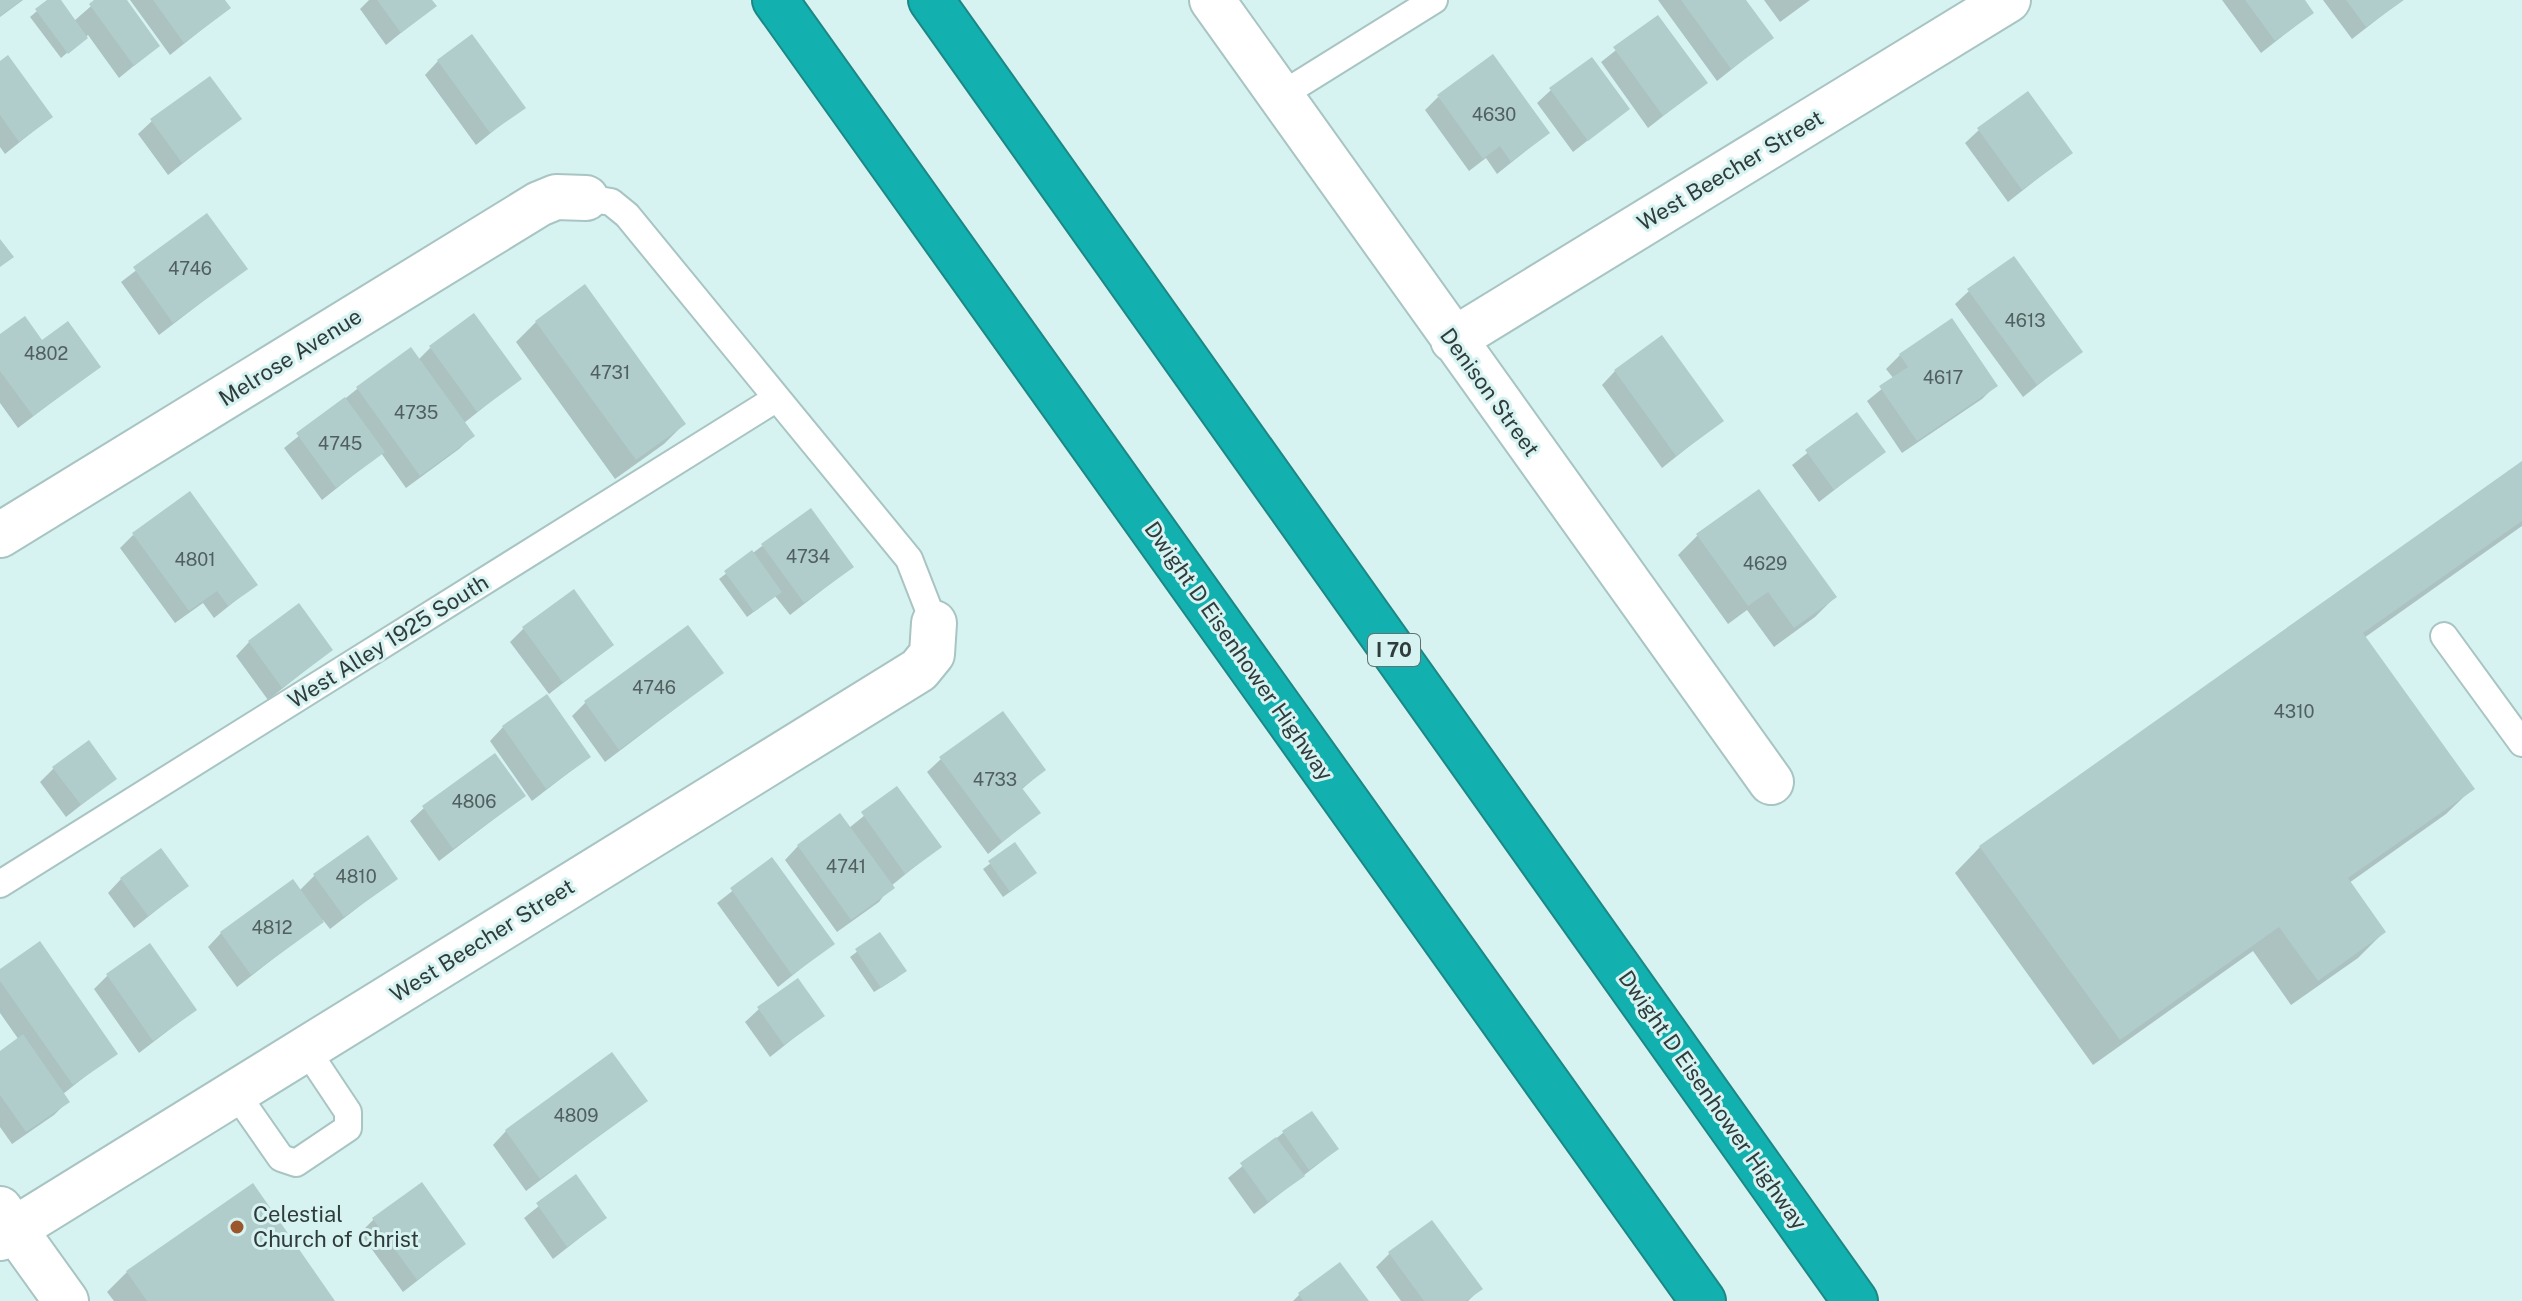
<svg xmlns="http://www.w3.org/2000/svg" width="2522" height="1301" font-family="'Public Sans',sans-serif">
  <rect width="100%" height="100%" fill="#d6f3f2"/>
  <!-- shadow -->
  <path fill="#0003" d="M 0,0 L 23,0 L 0,17 Z
    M 50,0 L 59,0 L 74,21 L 98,0 L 124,0 L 158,46 L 119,78 L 88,35 L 61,58 L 30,17 Z
    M 130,0 L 223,0 L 229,8 L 170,55 Z
    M 369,0 L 430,0 L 434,6 L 386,45 L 360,9 Z
    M 1658,0 L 1743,0 L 1771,38 L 1717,81 Z
    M 1764,0 L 1810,0 L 1780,22 Z
    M 2222,0 L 2303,0 L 2312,13 L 2261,53 Z
    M 2323,0 L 2402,0 L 2352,39 Z
    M 1658,17 L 1705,83 L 1648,128 L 1601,62 Z
    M 438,61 L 523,107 L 476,145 L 425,75 Z
    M 0,64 L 51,117 L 5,154 L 0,147 Z
    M 1551,90 L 1628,109 L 1573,152 L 1537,103 Z
    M 1438,97 L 1548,133 L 1497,174 L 1486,158 L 1469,171 L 1425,110 Z
    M 239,119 L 168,175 L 138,134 L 152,121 Z
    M 1979,130 L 2070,153 L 2008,202 L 1965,143 Z
    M 207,216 L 245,269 L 159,335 L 121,282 Z
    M 1969,291 L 2081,351 L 2023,397 L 1955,304 Z
    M 536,322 L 684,424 L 664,444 L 615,479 L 516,342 Z
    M 0,336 L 42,343 L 98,367 L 18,428 L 0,403 Z
    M 430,348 L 519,379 L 464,423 L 473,436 L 459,449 L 406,488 L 381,453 L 322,500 L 284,448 L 357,389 L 418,360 Z
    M 1900,355 L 1996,385 L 1982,399 L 1902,453 L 1867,401 L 1894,379 L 1886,369 Z
    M 1615,371 L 1721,421 L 1662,468 L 1602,385 Z
    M 1856,415 L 1883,452 L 1819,502 L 1792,465 Z
    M 2522,463 L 2522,526 L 2364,638 L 2472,789 L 2446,814 L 2349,883 L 2384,932 L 2358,958 L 2291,1005 L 2253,951 L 2093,1065 L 1955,873 L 1980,847 Z
    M 133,535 L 255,585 L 214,618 L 203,603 L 175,623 L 120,548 Z
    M 1698,535 L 1835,597 L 1815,617 L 1774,647 L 1747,610 L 1728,624 L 1678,555 Z
    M 762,546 L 852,567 L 790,615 L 775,596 L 747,617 L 719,579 Z
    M 524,628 L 612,645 L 549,694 L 510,642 Z
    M 249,642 L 331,650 L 268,700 L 236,656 Z
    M 722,673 L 605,762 L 572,716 L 585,703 Z
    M 503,727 L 589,757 L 532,801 L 490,741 Z
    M 941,759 L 1044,770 L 1021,790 L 1038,813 L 988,854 L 927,772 Z
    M 54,768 L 114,779 L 66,817 L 40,782 Z
    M 897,789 L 939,847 L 891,886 L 879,902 L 837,932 L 785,860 L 798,846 L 849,828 Z
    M 524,796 L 439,861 L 410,821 L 424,808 Z
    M 1015,845 L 1028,879 L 1003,897 L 983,869 Z
    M 772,860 L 833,943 L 778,987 L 717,903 Z
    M 315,875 L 396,878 L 330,929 L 323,920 L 237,987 L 208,947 L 221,933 L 299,891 Z
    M 121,879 L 187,886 L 134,928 L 108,893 Z
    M 879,935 L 898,977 L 874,992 L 850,957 Z
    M 0,972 L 115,1053 L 63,1094 L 67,1102 L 54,1115 L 12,1144 L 0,1127 L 0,1053 L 19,1040 L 0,1013 Z
    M 108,975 L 195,1010 L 139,1053 L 94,989 Z
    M 759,1009 L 823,1015 L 770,1057 L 745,1022 Z
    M 645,1101 L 526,1191 L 493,1145 L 506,1131 Z
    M 1284,1132 L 1330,1155 L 1254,1214 L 1228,1178 Z
    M 575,1177 L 605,1218 L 553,1259 L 524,1218 Z
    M 374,1219 L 464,1244 L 403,1292 L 360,1233 Z
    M 1390,1253 L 1480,1289 L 1468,1301 L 1401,1301 L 1376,1267 Z
    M 1340,1265 L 1366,1301 L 1293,1301 L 1299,1295 Z
    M 127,1272 L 333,1301 L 114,1301 L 107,1292 Z"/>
  <!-- building -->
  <path fill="#b0cccb" d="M 0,0 L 22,0 L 0,16 Z
    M 47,0 L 61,0 L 88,38 L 68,54 L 35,9 Z
    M 94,0 L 127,0 L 160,46 L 134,66 L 89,4 Z
    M 153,0 L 225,0 L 231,8 L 184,43 Z
    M 377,0 L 432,0 L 437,6 L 401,33 Z
    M 1681,0 L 1746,0 L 1774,38 L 1731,69 Z
    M 2245,0 L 2305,0 L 2314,13 L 2275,41 Z
    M 2346,0 L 2404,0 L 2366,27 Z
    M 1658,15 L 1708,83 L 1663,116 L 1613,47 Z
    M 472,34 L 526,108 L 490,133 L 437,60 Z
    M 1493,54 L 1550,133 L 1511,162 L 1500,146 L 1483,159 L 1437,95 Z
    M 8,55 L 53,117 L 19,142 L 0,115 L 0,61 Z
    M 1592,57 L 1630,109 L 1588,141 L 1549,88 Z
    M 210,76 L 242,119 L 182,163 L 150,119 Z
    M 2028,91 L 2073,153 L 2022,190 L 1977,128 Z
    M 207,213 L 248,269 L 173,323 L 133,267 Z
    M 0,239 L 14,257 L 0,267 Z
    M 2014,256 L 2083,352 L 2037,385 L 1967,289 Z
    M 585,284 L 686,424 L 636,460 L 535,321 Z
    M 474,313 L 522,379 L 477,412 L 429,346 Z
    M 25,316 L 42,340 L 68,321 L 101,367 L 33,416 L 0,371 L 0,334 Z
    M 1952,318 L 1998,386 L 1917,441 L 1879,386 L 1908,367 L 1899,354 Z
    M 1662,335 L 1724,421 L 1676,456 L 1614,370 Z
    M 411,347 L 475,436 L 420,476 L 356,387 Z
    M 345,397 L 385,452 L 336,488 L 296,433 Z
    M 1857,412 L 1886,452 L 1834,490 L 1805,450 Z
    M 2522,461 L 2522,521 L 2363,633 L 2475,789 L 2348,878 L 2386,932 L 2318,981 L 2279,927 L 2120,1040 L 1979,846 Z
    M 1759,489 L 1837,597 L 1794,628 L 1768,592 L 1748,606 L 1696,534 Z
    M 190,491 L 258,585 L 228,606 L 217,591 L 189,611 L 132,533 Z
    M 811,508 L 854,567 L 804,603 L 761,544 Z
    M 752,550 L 782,592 L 754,612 L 724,571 Z
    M 574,589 L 614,645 L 563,683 L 522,627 Z
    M 299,603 L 333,650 L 282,688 L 248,641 Z
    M 688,625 L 724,673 L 619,750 L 584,701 Z
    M 547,694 L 591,757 L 546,789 L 502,726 Z
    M 1003,711 L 1046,770 L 1022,788 L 1041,813 L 1002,842 L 939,757 Z
    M 89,740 L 117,779 L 81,805 L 52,767 Z
    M 495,753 L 526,796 L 453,849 L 422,806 Z
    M 897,786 L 942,847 L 905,874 L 861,812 Z
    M 840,813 L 895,888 L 851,920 L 797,845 Z
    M 368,835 L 398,879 L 344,917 L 313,874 Z
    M 1015,842 L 1037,873 L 1010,892 L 988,861 Z
    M 161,848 L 189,886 L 148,916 L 120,878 Z
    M 772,857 L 835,944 L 792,975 L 730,888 Z
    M 293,879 L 324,922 L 251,975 L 220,932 Z
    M 880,932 L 907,971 L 881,988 L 855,949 Z
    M 40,941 L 118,1054 L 73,1085 L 0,981 L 0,969 Z
    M 150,943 L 197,1010 L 153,1041 L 106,974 Z
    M 798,978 L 825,1016 L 784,1045 L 757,1007 Z
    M 23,1034 L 70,1102 L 26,1132 L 0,1095 L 0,1051 Z
    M 612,1052 L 648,1101 L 540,1179 L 505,1130 Z
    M 1312,1111 L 1339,1149 L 1309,1170 L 1282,1131 Z
    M 1276,1137 L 1305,1176 L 1268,1202 L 1240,1163 Z
    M 576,1174 L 607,1218 L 567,1247 L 536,1203 Z
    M 422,1182 L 466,1244 L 417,1280 L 372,1218 Z
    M 253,1183 L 335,1301 L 147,1301 L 126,1271 Z
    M 1432,1220 L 1483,1289 L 1466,1301 L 1424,1301 L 1388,1252 Z
    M 1340,1262 L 1369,1301 L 1303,1301 L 1298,1293 Z"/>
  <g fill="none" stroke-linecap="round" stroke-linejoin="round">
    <!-- service casing -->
    <g stroke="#a8c4c3" stroke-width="30">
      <path id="service" d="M 1280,96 L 1434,0
        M 586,198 L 611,202 L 627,215 L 909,559 L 934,623
        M 2444,636 L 2522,743
        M 0,884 L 777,398
        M 235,1092 L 281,1158 L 296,1163 L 348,1128 L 348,1112 L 306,1049"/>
    </g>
    <!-- minor casing -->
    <g stroke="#a8c4c3" stroke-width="48">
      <path id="minor" d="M 1212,0 L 1771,782
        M 1453,340 L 2008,0
        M 0,535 L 539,204 L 556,197 L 586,198
        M 0,1209 L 66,1301
        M 0,1238 L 919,670 L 932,654 L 934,623"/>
    </g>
    <!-- motorway casing -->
    <g stroke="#1c8886" stroke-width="48">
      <path id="motorway" d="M 775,0 L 1703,1301
        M 931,0 L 1855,1301"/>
    </g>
    <!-- service -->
    <use href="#service" stroke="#fff" stroke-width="26"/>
    <!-- minor -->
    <use href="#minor" stroke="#fff" stroke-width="44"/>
    <!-- motorway -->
    <use href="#motorway" stroke="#12b1af" stroke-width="44"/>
  </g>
  <!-- markers -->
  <circle fill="#9c562c" stroke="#d6f3f2" stroke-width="3" cx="237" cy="1227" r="8"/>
  <g text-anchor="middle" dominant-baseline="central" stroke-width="6" stroke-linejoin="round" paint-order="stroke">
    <!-- number labels -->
    <g font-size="18" fill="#505f5f">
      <text x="1494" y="114">4630</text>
      <text x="190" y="268">4746</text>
      <text x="2025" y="320">4613</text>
      <text x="46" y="353">4802</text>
      <text x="610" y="372">4731</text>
      <text x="1943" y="377">4617</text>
      <text x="416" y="412">4735</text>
      <text x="340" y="443">4745</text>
      <text x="808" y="556">4734</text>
      <text x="195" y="559">4801</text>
      <text x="1765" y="563">4629</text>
      <text x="654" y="687">4746</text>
      <text x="2294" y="711">4310</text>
      <text x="995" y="779">4733</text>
      <text x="474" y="801">4806</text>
      <text x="846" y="866">4741</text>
      <text x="356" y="876">4810</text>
      <text x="272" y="927">4812</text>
      <text x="576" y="1115">4809</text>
    </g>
    <!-- shield labels -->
    <rect fill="#d6f3f2" stroke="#627272" stroke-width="2" x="1368" y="634" width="52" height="32" rx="6"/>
    <g font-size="20" font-weight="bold" fill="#303b3b">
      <text x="1394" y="650">I 70</text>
    </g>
    <!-- street labels -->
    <g font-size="22" fill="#303b3b" stroke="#d6f3f2">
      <text transform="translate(1730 170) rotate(-31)">West Beecher Street</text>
      <text transform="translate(290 357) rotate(-32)">Melrose Avenue</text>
      <text transform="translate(1490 392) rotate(54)">Denison Street</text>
      <text transform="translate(388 641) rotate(-32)">West Alley 1925 South</text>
      <text transform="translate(1239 651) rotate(55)">Dwight D Eisenhower Highway</text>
      <text transform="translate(482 940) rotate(-32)">West Beecher Street</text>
      <text transform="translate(1713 1100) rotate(55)">Dwight D Eisenhower Highway</text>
    </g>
    <!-- poi labels -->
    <g font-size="22" fill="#303b3b" stroke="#d6f3f2" text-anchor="start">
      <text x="253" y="1214">Celestial<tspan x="253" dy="25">Church of Christ</tspan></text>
    </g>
  </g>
</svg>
